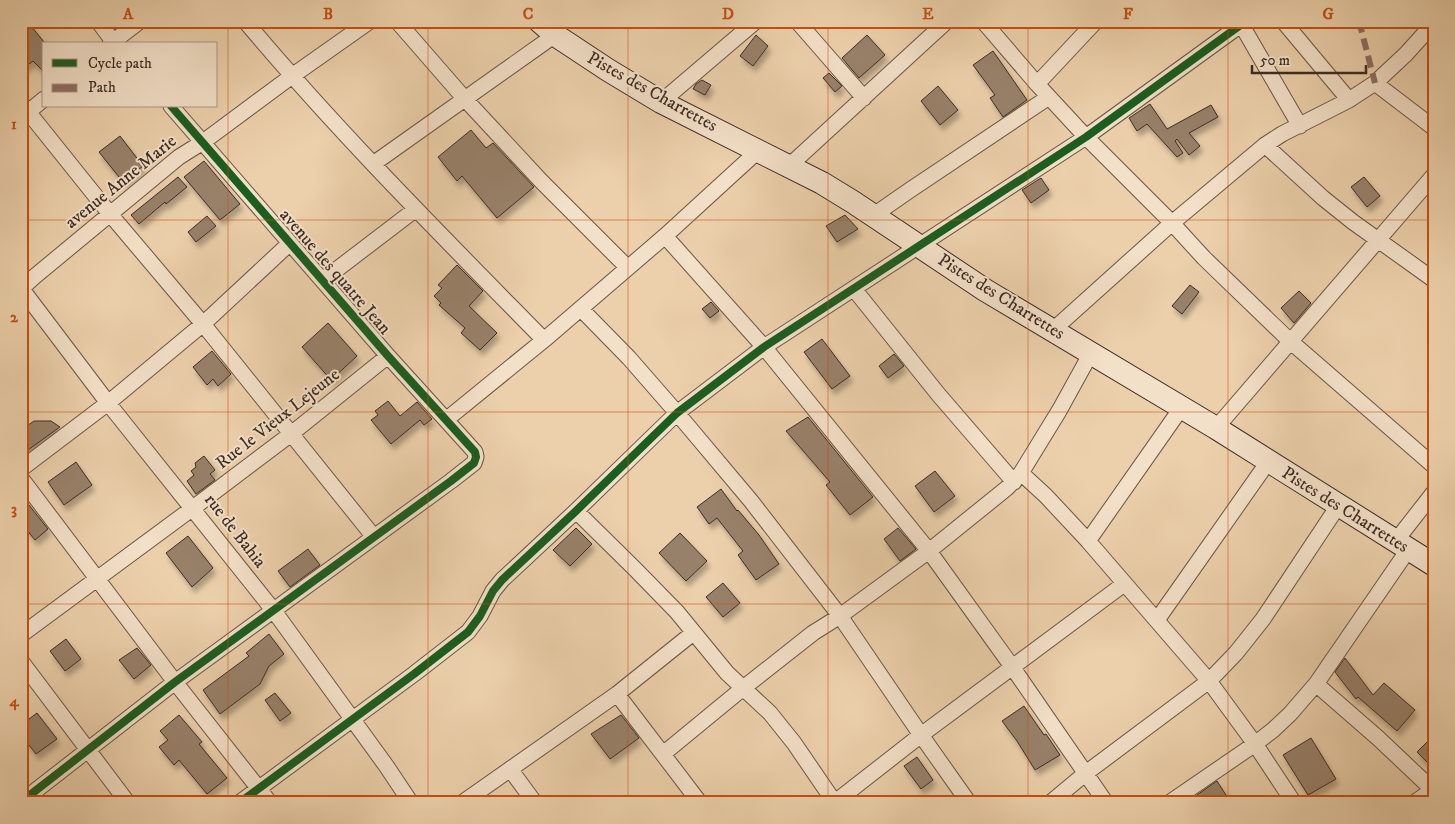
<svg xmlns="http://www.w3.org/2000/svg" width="1455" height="824" font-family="'IM FELL DW Pica',serif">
  <defs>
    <filter id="shadow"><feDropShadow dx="3" dy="5.5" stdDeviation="2.5" flood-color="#0004"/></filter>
  </defs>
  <rect width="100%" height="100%" fill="#ecd0ab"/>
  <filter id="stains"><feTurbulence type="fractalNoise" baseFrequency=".004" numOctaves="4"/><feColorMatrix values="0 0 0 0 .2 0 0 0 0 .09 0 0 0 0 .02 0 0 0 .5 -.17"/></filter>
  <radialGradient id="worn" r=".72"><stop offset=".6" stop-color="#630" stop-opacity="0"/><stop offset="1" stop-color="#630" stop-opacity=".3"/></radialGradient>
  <!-- building -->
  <path fill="#98816b" stroke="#3c2c25" filter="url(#shadow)" d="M 21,21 L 27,21 L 44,42 L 44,72 L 33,61 L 21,70 Z
    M 756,35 L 768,46 L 753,66 L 740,56 Z
    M 867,35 L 885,55 L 859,78 L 842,58 Z
    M 993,51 L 1027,100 L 1003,117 L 990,98 L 995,95 L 973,65 Z
    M 829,73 L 842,86 L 835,92 L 823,78 Z
    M 702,80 L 711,85 L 705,95 L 693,89 L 696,84 Z
    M 938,86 L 958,110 L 940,125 L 921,101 Z
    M 1150,104 L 1167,129 L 1211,105 L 1218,117 L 1189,133 L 1200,146 L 1189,155 L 1177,139 L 1175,141 L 1183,153 L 1177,157 L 1147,124 L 1137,131 L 1129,118 Z
    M 471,130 L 486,148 L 493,143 L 534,187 L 497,218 L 462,176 L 457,181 L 438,157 Z
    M 120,136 L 143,166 L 123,182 L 99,152 Z
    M 204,161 L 240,204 L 220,220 L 184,177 Z
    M 178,177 L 187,187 L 166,204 L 165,202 L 139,224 L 131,215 Z
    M 1364,177 L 1380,196 L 1367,207 L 1351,187 Z
    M 1041,178 L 1049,190 L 1031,203 L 1022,190 Z
    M 845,215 L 858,229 L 837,242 L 826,226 Z
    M 207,216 L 216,226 L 196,242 L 188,232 Z
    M 457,265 L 483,291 L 469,306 L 497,333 L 480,350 L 461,333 L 465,328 L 439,305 L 441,303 L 434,296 L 442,288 L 438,285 Z
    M 1190,285 L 1199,292 L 1182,314 L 1172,306 Z
    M 1299,291 L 1311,303 L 1294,323 L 1281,308 Z
    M 711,302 L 719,311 L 710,318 L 702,309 Z
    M 328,323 L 357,356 L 331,380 L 302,347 Z
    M 822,339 L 850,376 L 832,389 L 804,352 Z
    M 212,351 L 231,374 L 218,386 L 213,379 L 207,385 L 193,367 Z
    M 894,354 L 904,366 L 888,378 L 879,366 Z
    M 388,401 L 400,416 L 417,402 L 432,419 L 424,425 L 420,420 L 391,444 L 371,420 L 378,415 L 375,411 Z
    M 808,417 L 873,497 L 850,515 L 826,485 L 830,482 L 786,431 Z
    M 34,421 L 51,421 L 60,427 L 21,455 L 21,430 Z
    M 204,456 L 215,470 L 210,474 L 215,480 L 196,494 L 187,481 L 194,475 L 191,471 L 196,467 L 195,463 Z
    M 76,462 L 92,485 L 64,505 L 48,482 Z
    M 935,471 L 955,496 L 934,512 L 915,486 Z
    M 721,489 L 737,511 L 738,510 L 759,535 L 779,564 L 756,580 L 738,555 L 743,551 L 717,518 L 709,524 L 697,507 Z
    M 21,495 L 48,529 L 35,540 L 21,523 Z
    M 576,528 L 592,544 L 570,566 L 553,550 Z
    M 898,528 L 916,549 L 900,561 L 884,539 Z
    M 680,533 L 707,561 L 686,581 L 659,553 Z
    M 188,536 L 213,568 L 192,587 L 166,553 Z
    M 308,549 L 320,565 L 290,587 L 278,571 Z
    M 723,583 L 740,603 L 723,617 L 706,597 Z
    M 269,634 L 284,654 L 269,666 L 260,684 L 220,714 L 203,690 L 249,656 L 246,653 Z
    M 66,639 L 81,659 L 65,671 L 50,651 Z
    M 137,648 L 151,665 L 134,679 L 119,660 Z
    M 1345,658 L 1373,695 L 1384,683 L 1415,710 L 1397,731 L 1358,697 L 1356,699 L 1335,672 Z
    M 275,693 L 291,713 L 280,721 L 265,700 Z
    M 1024,706 L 1044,735 L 1046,734 L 1060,755 L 1035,770 L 1017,741 L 1002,721 Z
    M 37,713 L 57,739 L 36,754 L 21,735 L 21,725 Z
    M 179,715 L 202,742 L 199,744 L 227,778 L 207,794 L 179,760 L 174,765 L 159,747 L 168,740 L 160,731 Z
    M 621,715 L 639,738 L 610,759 L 591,734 Z
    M 1434,735 L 1434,769 L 1417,752 Z
    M 1311,738 L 1336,779 L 1308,795 L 1283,755 Z
    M 917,757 L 933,780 L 921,789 L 904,766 Z
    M 1217,781 L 1231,803 L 1202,803 L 1197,795 Z"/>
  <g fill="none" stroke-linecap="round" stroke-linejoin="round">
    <!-- minor casing -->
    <g stroke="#685546" stroke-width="17">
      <path id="minor" d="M 98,21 L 115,44
        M 245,21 C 339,133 442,236 544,340
        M 397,21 L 464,98 L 542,182 L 628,268
        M 797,21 L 864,98
        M 983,21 L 1037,84 L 1086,137 L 1172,223 L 1204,258 L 1290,341 L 1434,466
        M 1283,21 L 1349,100 L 1375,83 L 1406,54 L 1434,23
        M 1241,24 L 1300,126
        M 110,44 L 140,21
        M 1375,83 L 1434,128
        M 1037,84 L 1096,21
        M 661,102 L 756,21
        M 21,103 L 110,214 L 203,324 L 374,537
        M 22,117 L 44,99
        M 1265,145 L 1323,198 L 1353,222 L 1434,280
        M 373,164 L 555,35
        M 789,166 L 947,21
        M 874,215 L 910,190 L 1049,97
        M 665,236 L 764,347 L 929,551 L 1013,668 L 1106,803
        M 323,280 L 416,209
        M 21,288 L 108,403 L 274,611 L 387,767 L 411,803
        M 21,289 L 34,277 L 179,157 L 203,142 L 292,76 L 370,21
        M 854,289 L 938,394 L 1014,482
        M 581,309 L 629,358 L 677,413 L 751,501 L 840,616 L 921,735 L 969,803
        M 1053,330 L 1172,223 L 1265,145 L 1282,134 L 1349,100
        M 447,419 L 544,340 L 665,236 L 759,150
        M 1216,428 L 1434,175
        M 21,469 L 108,403 L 203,324 L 290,243
        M 1021,473 L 1046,496 L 1088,541 L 1209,681 L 1255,744 L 1294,803
        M 21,478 L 175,682 L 270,803
        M 576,511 L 635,569 L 677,612 L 727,673 L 770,713 L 794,743 L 835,803
        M 1088,541 L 1182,407
        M 1395,542 L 1434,492
        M 1157,620 L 1268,462
        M 21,635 L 193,508 L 291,434 L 388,356
        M 21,661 L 128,803
        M 1316,684 L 1378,738 L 1433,790
        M 617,694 L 700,803
        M 663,754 L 742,689 L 813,633 L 840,616 L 929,551 L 1007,488 L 1021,473 L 1059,411 L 1091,353
        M 510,769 L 535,803
        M 21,802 L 175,682 L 451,481 L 474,463 L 476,457 L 475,452 L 388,356 L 171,106
        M 239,803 L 414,674 L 468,632 L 480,616 L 493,591 L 502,580 L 576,511 L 677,413 L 764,347 L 1086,137 L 1246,21
        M 462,803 L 617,694 L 693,633
        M 834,803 L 921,735 L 1124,584
        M 1050,803 L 1086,773 L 1209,681 L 1236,653 L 1263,619 L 1338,506
        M 1169,803 L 1255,744 L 1273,730 L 1290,714 L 1316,684 L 1408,550
        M 1414,803 L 1434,789"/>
    </g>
    <!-- secondary casing -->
    <g stroke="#3c2c25" stroke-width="24">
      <path id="secondary" d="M 539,21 L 555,35 L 608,70 L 661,102 L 822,183 L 853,202 L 985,290 L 1216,428 L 1434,565"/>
    </g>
    <!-- minor -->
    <use href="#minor" stroke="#f3e0c8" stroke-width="15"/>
    <!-- secondary -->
    <use href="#secondary" stroke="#f3e0c8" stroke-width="22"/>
    <!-- quiet -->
    <path stroke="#8d6e63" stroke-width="6" stroke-dasharray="12 6" stroke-linecap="butt" d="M 1359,21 L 1375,83"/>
    <!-- cycleway casing -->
    <g stroke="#f3e0c8" stroke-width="11">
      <path id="cycleway" d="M 21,802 L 175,682 L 451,481 L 474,463 L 476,457 L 475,452 L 388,356 L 171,106
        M 239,803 L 414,674 L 468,632 L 480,616 L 493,591 L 502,580 L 576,511 L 677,413 L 764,347 L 1086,137 L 1246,21"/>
    </g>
    <!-- cycleway -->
    <use href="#cycleway" stroke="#1b5e20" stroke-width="8"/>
  </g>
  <!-- grid -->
  <path fill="none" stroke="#c65011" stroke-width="1" stroke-opacity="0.55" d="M 228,21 L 228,803M 428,21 L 428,803M 628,21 L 628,803M 828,21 L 828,803M 1028,21 L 1028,803M 1228,21 L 1228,803M 21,220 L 1434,220M 21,412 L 1434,412M 21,604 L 1434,604"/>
  <g text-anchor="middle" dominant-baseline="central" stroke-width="4" stroke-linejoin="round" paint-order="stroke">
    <!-- street labels -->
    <g font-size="18" fill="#3c2c25" stroke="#f3e0c8">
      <text transform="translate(652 92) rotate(29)">Pistes des Charrettes</text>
      <text transform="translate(121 182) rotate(-39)">avenue Anne Marie</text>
      <text transform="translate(335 272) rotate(49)">avenue des quatre Jean</text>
      <text transform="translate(1001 297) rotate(32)">Pistes des Charrettes</text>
      <text transform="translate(278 419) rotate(-38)">Rue le Vieux Lejeune</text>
      <text transform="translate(1345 510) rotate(32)">Pistes des Charrettes</text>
      <text transform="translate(235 531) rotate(52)">rue de Bahia</text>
    </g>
  </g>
  <!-- margin -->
  <rect width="1455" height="824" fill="none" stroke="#ecd0ab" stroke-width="55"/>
  <!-- legend -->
  <rect x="42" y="42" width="175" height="65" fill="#f3e0c8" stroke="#aa9887"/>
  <rect x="52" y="59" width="25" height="8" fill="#1b5e20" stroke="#aa9887"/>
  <text x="88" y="68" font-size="15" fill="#3c2c25">Cycle path</text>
  <rect x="52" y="84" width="25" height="8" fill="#8d6e63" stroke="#aa9887"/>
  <text x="88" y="92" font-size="15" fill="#3c2c25">Path</text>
  <!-- scale -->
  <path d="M1252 65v8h114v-8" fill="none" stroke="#3c2c25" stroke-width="2.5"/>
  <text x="1260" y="65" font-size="15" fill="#3c2c25" stroke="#f3e0c8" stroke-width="4" paint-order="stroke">50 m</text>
  <rect x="28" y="28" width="1400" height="768" fill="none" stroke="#c65011" stroke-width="2"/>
  <g font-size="16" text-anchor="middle" font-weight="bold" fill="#c65011">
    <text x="128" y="19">A</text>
    <text x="328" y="19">B</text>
    <text x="528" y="19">C</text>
    <text x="728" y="19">D</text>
    <text x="928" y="19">E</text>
    <text x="1128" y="19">F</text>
    <text x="1328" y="19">G</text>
    <text x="14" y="129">1</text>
    <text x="14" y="322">2</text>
    <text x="14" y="514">3</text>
    <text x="14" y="706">4</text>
  </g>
  <rect width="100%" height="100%" filter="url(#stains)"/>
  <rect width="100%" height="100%" fill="url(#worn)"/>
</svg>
